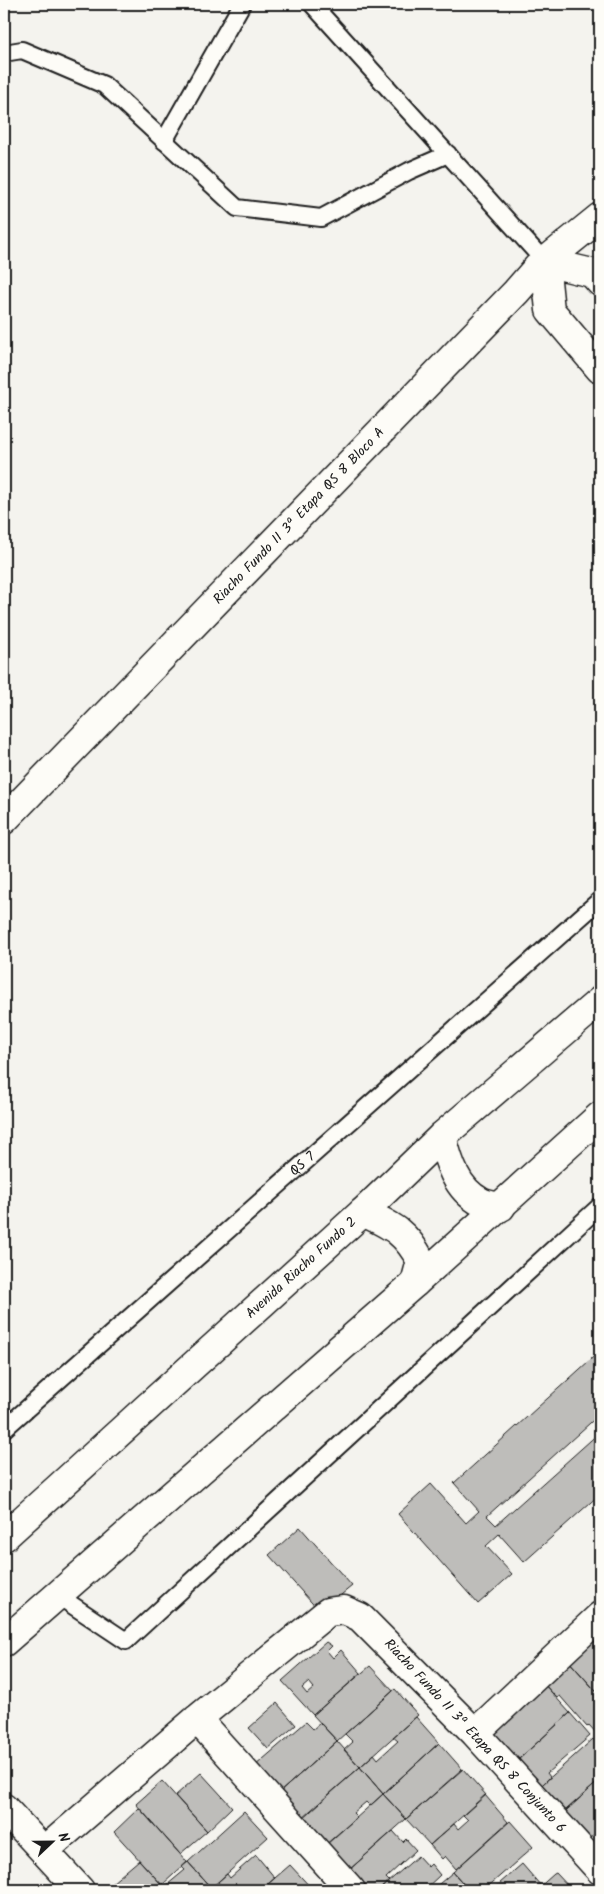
<svg xmlns="http://www.w3.org/2000/svg" width="604" height="1894" font-family="Kalam,sans-serif">
  <rect width="100%" height="100%" fill="#f4f3ee"/>
  <filter id="ink" filterUnits="userSpaceOnUse"><feTurbulence type="fractalNoise" baseFrequency=".02" numOctaves="2"/><feDisplacementMap in="SourceGraphic" scale="10" xChannelSelector="R" yChannelSelector="G"/><feConvolveMatrix kernelMatrix="1 2 1 2 8 2 1 2 1" color-interpolation-filters="sRGB"/></filter>
  <g filter="url(#ink)">
    <!-- building -->
    <path fill="#bebdba" stroke="#1c1c1c" fill-rule="evenodd" d="M 600,1351 L 600,1414 L 487,1516 L 496,1525 L 600,1432 L 600,1494 L 524,1562 L 499,1534 L 486,1546 L 512,1574 L 478,1604 L 398,1514 L 431,1484 L 466,1523 L 479,1511 L 454,1483 Z
      M 300,1527 L 352,1586 L 320,1612 L 269,1555 Z
      M 593,1635 L 600,1643 L 600,1689 L 599,1688 L 596,1691 L 567,1659 Z
      M 326,1642 L 332,1646 L 327,1651 L 333,1658 L 341,1650 L 361,1673 L 313,1715 L 282,1681 ZM 309,1682 L 314,1688 L 307,1694 L 302,1688 Z
      M 567,1659 L 600,1696 L 600,1733 L 598,1735 L 589,1725 L 587,1727 L 560,1696 L 557,1698 L 543,1683 Z
      M 370,1666 L 393,1691 L 337,1741 L 313,1715 Z
      M 543,1683 L 570,1713 L 517,1761 L 488,1729 Z
      M 395,1689 L 418,1715 L 360,1767 L 344,1750 L 353,1742 L 345,1734 Z
      M 277,1703 L 296,1725 L 268,1749 L 249,1728 Z
      M 570,1713 L 590,1736 L 547,1773 L 550,1777 L 535,1792 L 511,1766 Z
      M 416,1717 L 439,1743 L 383,1794 L 360,1767 L 374,1754 L 378,1759 L 398,1741 L 393,1737 Z
      M 306,1722 L 313,1729 L 320,1723 L 337,1741 L 279,1793 L 255,1766 Z
      M 593,1739 L 600,1747 L 600,1768 L 598,1770 L 600,1772 L 600,1780 L 558,1818 L 533,1793 Z
      M 337,1741 L 360,1767 L 302,1818 L 279,1793 Z
      M 439,1743 L 462,1769 L 406,1819 L 383,1794 Z
      M 360,1767 L 383,1794 L 370,1806 L 366,1802 L 353,1813 L 357,1817 L 324,1846 L 301,1820 Z
      M 463,1769 L 486,1795 L 430,1845 L 406,1819 Z
      M 201,1773 L 232,1807 L 207,1831 L 175,1796 Z
      M 600,1780 L 600,1832 L 586,1840 L 559,1816 Z
      M 162,1781 L 207,1831 L 180,1854 L 136,1804 Z
      M 383,1794 L 406,1819 L 349,1870 L 326,1845 Z
      M 485,1795 L 508,1822 L 456,1869 L 445,1856 L 442,1859 L 430,1845 L 454,1824 L 458,1829 L 468,1820 L 463,1815 Z
      M 139,1808 L 187,1862 L 162,1885 L 114,1832 Z
      M 244,1811 L 268,1837 L 211,1888 L 188,1862 Z
      M 510,1821 L 533,1847 L 484,1890 L 469,1890 L 453,1872 Z
      M 393,1831 L 403,1842 L 406,1839 L 416,1850 L 386,1878 L 389,1881 L 379,1890 L 365,1890 L 348,1871 Z
      M 256,1855 L 275,1878 L 261,1890 L 225,1890 L 218,1882 L 227,1874 L 230,1878 Z
      M 418,1856 L 428,1867 L 431,1864 L 440,1875 L 424,1890 L 379,1890 Z
      M 139,1860 L 162,1885 L 156,1890 L 119,1890 L 112,1883 Z
      M 188,1862 L 211,1888 L 209,1890 L 161,1890 L 185,1870 L 182,1867 Z
      M 522,1864 L 541,1886 L 536,1890 L 492,1890 Z
      M 290,1865 L 313,1890 L 261,1890 Z
      M 453,1872 L 469,1890 L 432,1890 Z
      M 556,1873 L 572,1890 L 536,1890 L 554,1874 Z"/>
    <g fill="none" stroke-linecap="round" stroke-linejoin="round">
      <!-- service casing -->
      <g stroke="#1c1c1c" stroke-width="20">
        <g id="service">
          <path d="M 312,4 L 545,262"/>
          <path d="M 4,53 L 22,50 L 104,85 L 237,208 L 321,218 L 409,171 L 448,154"/>
          <path d="M 164,141 L 242,4"/>
          <path id="s1" d="M 4,1429 L 600,900"/>
          <path d="M 57,1595 L 126,1641 L 600,1206"/>
        </g>
      </g>
      <!-- minor casing -->
      <g stroke="#1c1c1c" stroke-width="31">
        <path id="minor" d="M 600,282 L 592,273 L 545,262 L 550,310 L 600,369
          M 4,820 L 516,292 L 537,268 L 600,217
          M 197,1719 L 351,1890
          M 475,1733 L 600,1616
          M 4,1808 L 80,1890
          M 44,1851 L 197,1719 L 328,1612 L 344,1610 L 360,1617 L 475,1733 L 600,1870"/>
      </g>
      <!-- secondary casing -->
      <g stroke="#1c1c1c" stroke-width="31">
        <g id="secondary">
          <path d="M 442,1136 C 448,1161 456,1189 481,1202 C 487,1205 495,1206 501,1207"/>
          <path d="M 363,1212 C 392,1226 405,1231 421,1261 L 415,1283"/>
          <path id="s2" d="M 4,1537 L 363,1212 L 442,1136 L 600,1001"/>
          <path d="M 4,1642 L 415,1283 L 600,1116"/>
        </g>
      </g>
      <!-- service -->
      <use href="#service" stroke="#fdfcf7" stroke-width="16"/>
      <!-- minor -->
      <use href="#minor" stroke="#fdfcf7" stroke-width="28"/>
      <!-- secondary -->
      <use href="#secondary" stroke="#fdfcf7" stroke-width="28"/>
    </g>
  </g>
  <g text-anchor="middle" dominant-baseline="central" stroke-width="4" stroke-linejoin="round" paint-order="stroke">
    <!-- street labels -->
    <g font-size="14" fill="#1c1c1c" stroke="#fdfcf7">
      <text transform="translate(299 516) rotate(-46)">Riacho Fundo II 3ª Etapa QS 8 Bloco A</text>
      <text stroke="none"><textPath href="#s1" startOffset="399">QS 7</textPath></text>
      <text stroke="none"><textPath href="#s2" startOffset="401">Avenida Riacho Fundo 2</textPath></text>
      <text transform="translate(475 1736) rotate(47)">Riacho Fundo II 3ª Etapa QS 8 Conjunto 6</text>
    </g>
  </g>
  <!-- margin -->
  <rect width="604" height="1894" fill="none" stroke="#fdfcf7" stroke-width="20"/>
  <rect x="10" y="10" width="584" height="1874" fill="none" stroke="#1c1c1c" stroke-width="2" filter="url(#ink)"/>
  <!-- north arrow -->
  <g transform="translate(52 1842) rotate(68)" stroke="#fdfcf7" stroke-width="4" paint-order="stroke">
  <path d="M0-4L9 19L0 12L-9 19Z" fill="#1c1c1c"/>
  <text y="-8" font-size="14" font-weight="bold" text-anchor="middle" fill="#1c1c1c">N</text>
  </g>
</svg>
